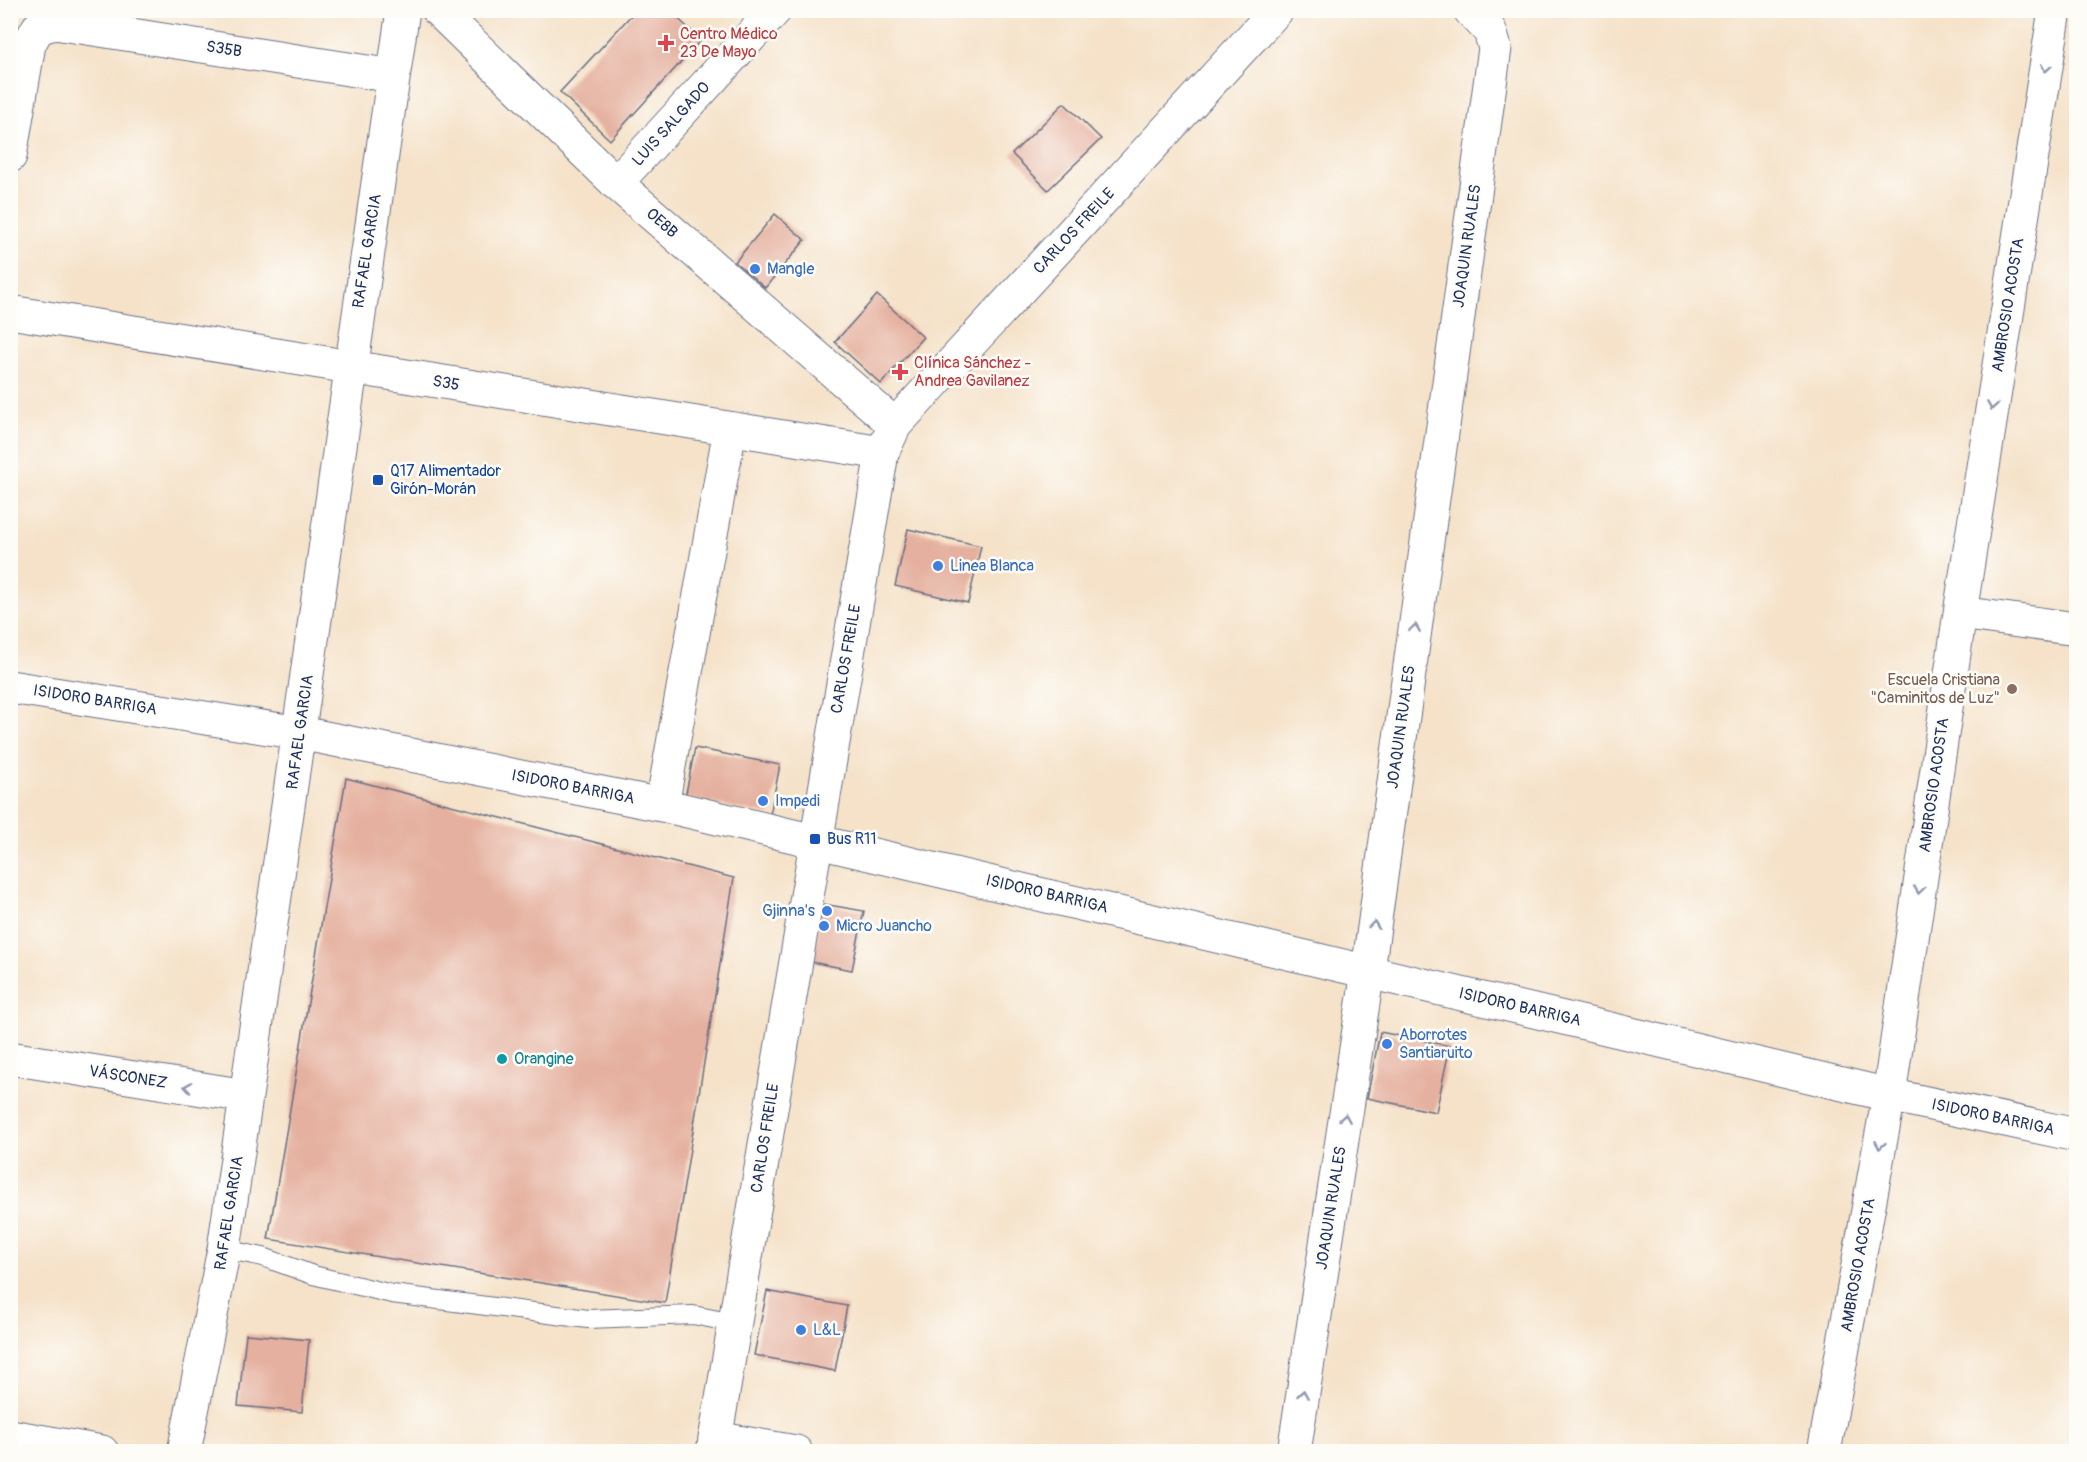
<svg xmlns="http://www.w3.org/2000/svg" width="2087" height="1462" font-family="Pangolin,sans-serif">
  <rect width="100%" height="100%" fill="#fdfcf7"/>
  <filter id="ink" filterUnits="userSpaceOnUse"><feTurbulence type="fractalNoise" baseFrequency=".0167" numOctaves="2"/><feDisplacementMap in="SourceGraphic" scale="12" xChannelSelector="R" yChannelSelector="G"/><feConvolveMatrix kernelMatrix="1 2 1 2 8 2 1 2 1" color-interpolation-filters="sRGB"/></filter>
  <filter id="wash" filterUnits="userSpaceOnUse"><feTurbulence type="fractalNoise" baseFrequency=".008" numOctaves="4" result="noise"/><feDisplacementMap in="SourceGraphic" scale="24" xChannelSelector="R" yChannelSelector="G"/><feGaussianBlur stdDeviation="1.35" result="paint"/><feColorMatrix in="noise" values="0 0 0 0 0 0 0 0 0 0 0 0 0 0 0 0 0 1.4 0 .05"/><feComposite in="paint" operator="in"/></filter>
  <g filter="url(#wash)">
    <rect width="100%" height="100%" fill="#f5e2c9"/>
    <g id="blocks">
      <!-- building -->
      <path fill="#e5b09f" d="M 636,10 L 669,10 L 701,40 L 610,140 L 560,92 Z
        M 1064,103 L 1101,139 L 1048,190 L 1012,154 Z
        M 775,214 L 805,240 L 765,288 L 735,262 Z
        M 877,295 L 923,337 L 881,384 L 835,342 Z
        M 908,529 L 981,546 L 968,603 L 895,586 Z
        M 695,748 L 780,765 L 770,815 L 685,798 Z
        M 346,778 L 734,878 L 665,1303 L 268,1239 Z
        M 823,904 L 864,911 L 852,970 L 811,962 Z
        M 1380,1032 L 1450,1046 L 1436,1112 L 1367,1098 Z
        M 767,1291 L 847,1306 L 835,1371 L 754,1355 Z
        M 246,1334 L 309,1340 L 302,1412 L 238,1406 Z"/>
    </g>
  </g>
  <g filter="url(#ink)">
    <use href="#blocks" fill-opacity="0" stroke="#676e83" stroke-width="1.5"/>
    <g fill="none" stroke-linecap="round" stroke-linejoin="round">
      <!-- service casing -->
      <g stroke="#676e83" stroke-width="20">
        <path id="service" d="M 224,1249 L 263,1257 L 313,1275 L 392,1294 L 588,1319 L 693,1315 L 734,1323"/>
      </g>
      <!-- minor casing -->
      <g stroke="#676e83" stroke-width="35">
        <path id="minor" d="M 10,156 L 29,44 L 38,28 L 55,23 L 393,76
          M 616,183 L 775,10
          M 10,312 L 882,453
          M 1960,613 L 2076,629
          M 10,687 L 300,733 L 662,805 L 1889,1095 L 2076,1135
          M 662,805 L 730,429
          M 10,1058 L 246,1096
          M 10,1436 L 102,1452
          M 715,1438 L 796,1452
          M 184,1452 L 224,1249 L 403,10
          M 1294,1452 L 1368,971 L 1495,48 L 1490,31 L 1470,10
          M 1824,1452 L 1889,1095 L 1960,613 L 2055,10"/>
      </g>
      <!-- tertiary casing -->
      <g stroke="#676e83" stroke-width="35">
        <path id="tertiary" d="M 438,10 L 616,183 L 895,425
          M 713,1452 L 882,453 L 895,425 L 1277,10"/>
      </g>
      <!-- service -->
      <use href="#service" stroke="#fff" stroke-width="18"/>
      <!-- minor -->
      <use href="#minor" stroke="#fff" stroke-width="33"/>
      <!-- tertiary -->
      <use href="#tertiary" stroke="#fff" stroke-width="33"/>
    </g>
    <!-- one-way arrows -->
    <defs><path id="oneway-chevron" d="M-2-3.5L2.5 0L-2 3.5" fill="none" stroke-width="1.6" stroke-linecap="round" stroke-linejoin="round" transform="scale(1.5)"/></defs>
    <g stroke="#8d97ae">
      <use href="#oneway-chevron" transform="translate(2046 68) rotate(99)"/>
      <use href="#oneway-chevron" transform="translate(1992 406) rotate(99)"/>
      <use href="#oneway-chevron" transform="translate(1415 628) rotate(-82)"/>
      <use href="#oneway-chevron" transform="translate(1919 890) rotate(98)"/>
      <use href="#oneway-chevron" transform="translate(1374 925) rotate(-82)"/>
      <use href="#oneway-chevron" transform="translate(188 1087) rotate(-171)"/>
      <use href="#oneway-chevron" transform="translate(1345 1118) rotate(-81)"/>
      <use href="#oneway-chevron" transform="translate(1880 1145) rotate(100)"/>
      <use href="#oneway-chevron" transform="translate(1303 1394) rotate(-81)"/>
    </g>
  </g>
  <!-- markers -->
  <g fill="#e0444e" stroke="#fdfcf7" stroke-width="2">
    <path d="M663 34h6v6h6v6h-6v6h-6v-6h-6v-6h6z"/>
    <path d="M897 363h6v6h6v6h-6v6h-6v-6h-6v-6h6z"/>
  </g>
  <g fill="#3f7fe0" stroke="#fdfcf7" stroke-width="2">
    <circle cx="755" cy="269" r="6"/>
    <circle cx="938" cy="566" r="6"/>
    <circle cx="763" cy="801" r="6"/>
    <circle cx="827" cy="911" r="6"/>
    <circle cx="824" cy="926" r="6"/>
    <circle cx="1387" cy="1044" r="6"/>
    <circle cx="801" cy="1330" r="6"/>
  </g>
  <g fill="#1a4fb4" stroke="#fdfcf7" stroke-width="2">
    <rect x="372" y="474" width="12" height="12" rx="3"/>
    <rect x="809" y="833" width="12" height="12" rx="3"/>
  </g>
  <circle fill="#8d6e63" stroke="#fdfcf7" stroke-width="2" cx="2012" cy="689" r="6"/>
  <circle fill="#0f9aa8" stroke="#fdfcf7" stroke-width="2" cx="502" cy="1059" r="6"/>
  <g text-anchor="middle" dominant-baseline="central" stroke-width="5" stroke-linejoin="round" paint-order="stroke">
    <!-- health labels -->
    <g font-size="16" fill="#be3a42" stroke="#fdfcf7" text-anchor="start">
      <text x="680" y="34">Centro Médico<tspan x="680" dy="18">23 De Mayo</tspan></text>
      <text x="914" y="363">Clínica Sánchez -<tspan x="914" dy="18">Andrea Gavilanez</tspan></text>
    </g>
    <!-- street labels -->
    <g font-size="16" fill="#1b2f5e" stroke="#fdfcf7">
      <text transform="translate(224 49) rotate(9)">S35B</text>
      <text transform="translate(671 124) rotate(-48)">LUIS SALGADO</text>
      <text transform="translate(662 223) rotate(41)">OE8B</text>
      <text transform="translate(1074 231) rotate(-47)">CARLOS FREILE</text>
      <text transform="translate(1467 246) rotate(-82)">JOAQUIN RUALES</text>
      <text transform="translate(367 251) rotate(-81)">RAFAEL GARCIA</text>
      <text transform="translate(2008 305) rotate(-81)">AMBROSIO ACOSTA</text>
      <text transform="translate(446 383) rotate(9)">S35</text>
      <text transform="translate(846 659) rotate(-80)">CARLOS FREILE</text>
      <text transform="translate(95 700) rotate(9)">ISIDORO BARRIGA</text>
      <text transform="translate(1401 727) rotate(-82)">JOAQUIN RUALES</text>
      <text transform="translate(300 732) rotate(-82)">RAFAEL GARCIA</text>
      <text transform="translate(1934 785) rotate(-82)">AMBROSIO ACOSTA</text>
      <text transform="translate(573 787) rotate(11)">ISIDORO BARRIGA</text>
      <text transform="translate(1047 894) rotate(13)">ISIDORO BARRIGA</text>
      <text transform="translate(1520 1007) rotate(13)">ISIDORO BARRIGA</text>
      <text transform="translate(128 1077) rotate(9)">VÁSCONEZ</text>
      <text transform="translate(1993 1117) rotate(12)">ISIDORO BARRIGA</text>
      <text transform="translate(765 1138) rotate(-81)">CARLOS FREILE</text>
      <text transform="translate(1331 1208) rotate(-81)">JOAQUIN RUALES</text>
      <text transform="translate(229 1213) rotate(-81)">RAFAEL GARCIA</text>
      <text transform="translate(1858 1265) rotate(-80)">AMBROSIO ACOSTA</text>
    </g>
    <!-- shop labels -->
    <g font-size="16" fill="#366cbe" stroke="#fdfcf7" text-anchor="start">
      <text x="767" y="269">Mangle</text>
      <text x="950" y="566">Linea Blanca</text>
      <text x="775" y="801">Impedi</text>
      <text x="815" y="911" text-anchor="end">Gjinna's</text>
      <text x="836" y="926">Micro Juancho</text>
      <text x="1399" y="1035">Aborrotes<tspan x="1399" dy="18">Santiaruito</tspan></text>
      <text x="813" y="1330">L&amp;L</text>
    </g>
    <!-- transit labels -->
    <g font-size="16" fill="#164399" stroke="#fdfcf7" text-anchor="start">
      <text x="390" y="471">Q17 Alimentador<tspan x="390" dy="18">Girón-Morán</tspan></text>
      <text x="827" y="839">Bus R11</text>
    </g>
    <!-- education labels -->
    <g font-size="16" fill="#785e54" stroke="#fdfcf7" text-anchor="end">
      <text x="2000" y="680">Escuela Cristiana<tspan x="2000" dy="18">"Caminitos de Luz"</tspan></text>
    </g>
    <!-- culture labels -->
    <g font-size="16" fill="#0d838f" stroke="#fdfcf7" text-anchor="start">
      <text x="514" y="1059">Orangine</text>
    </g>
  </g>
  <!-- margin -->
  <rect width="2087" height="1462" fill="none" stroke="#fdfcf7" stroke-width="36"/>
</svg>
